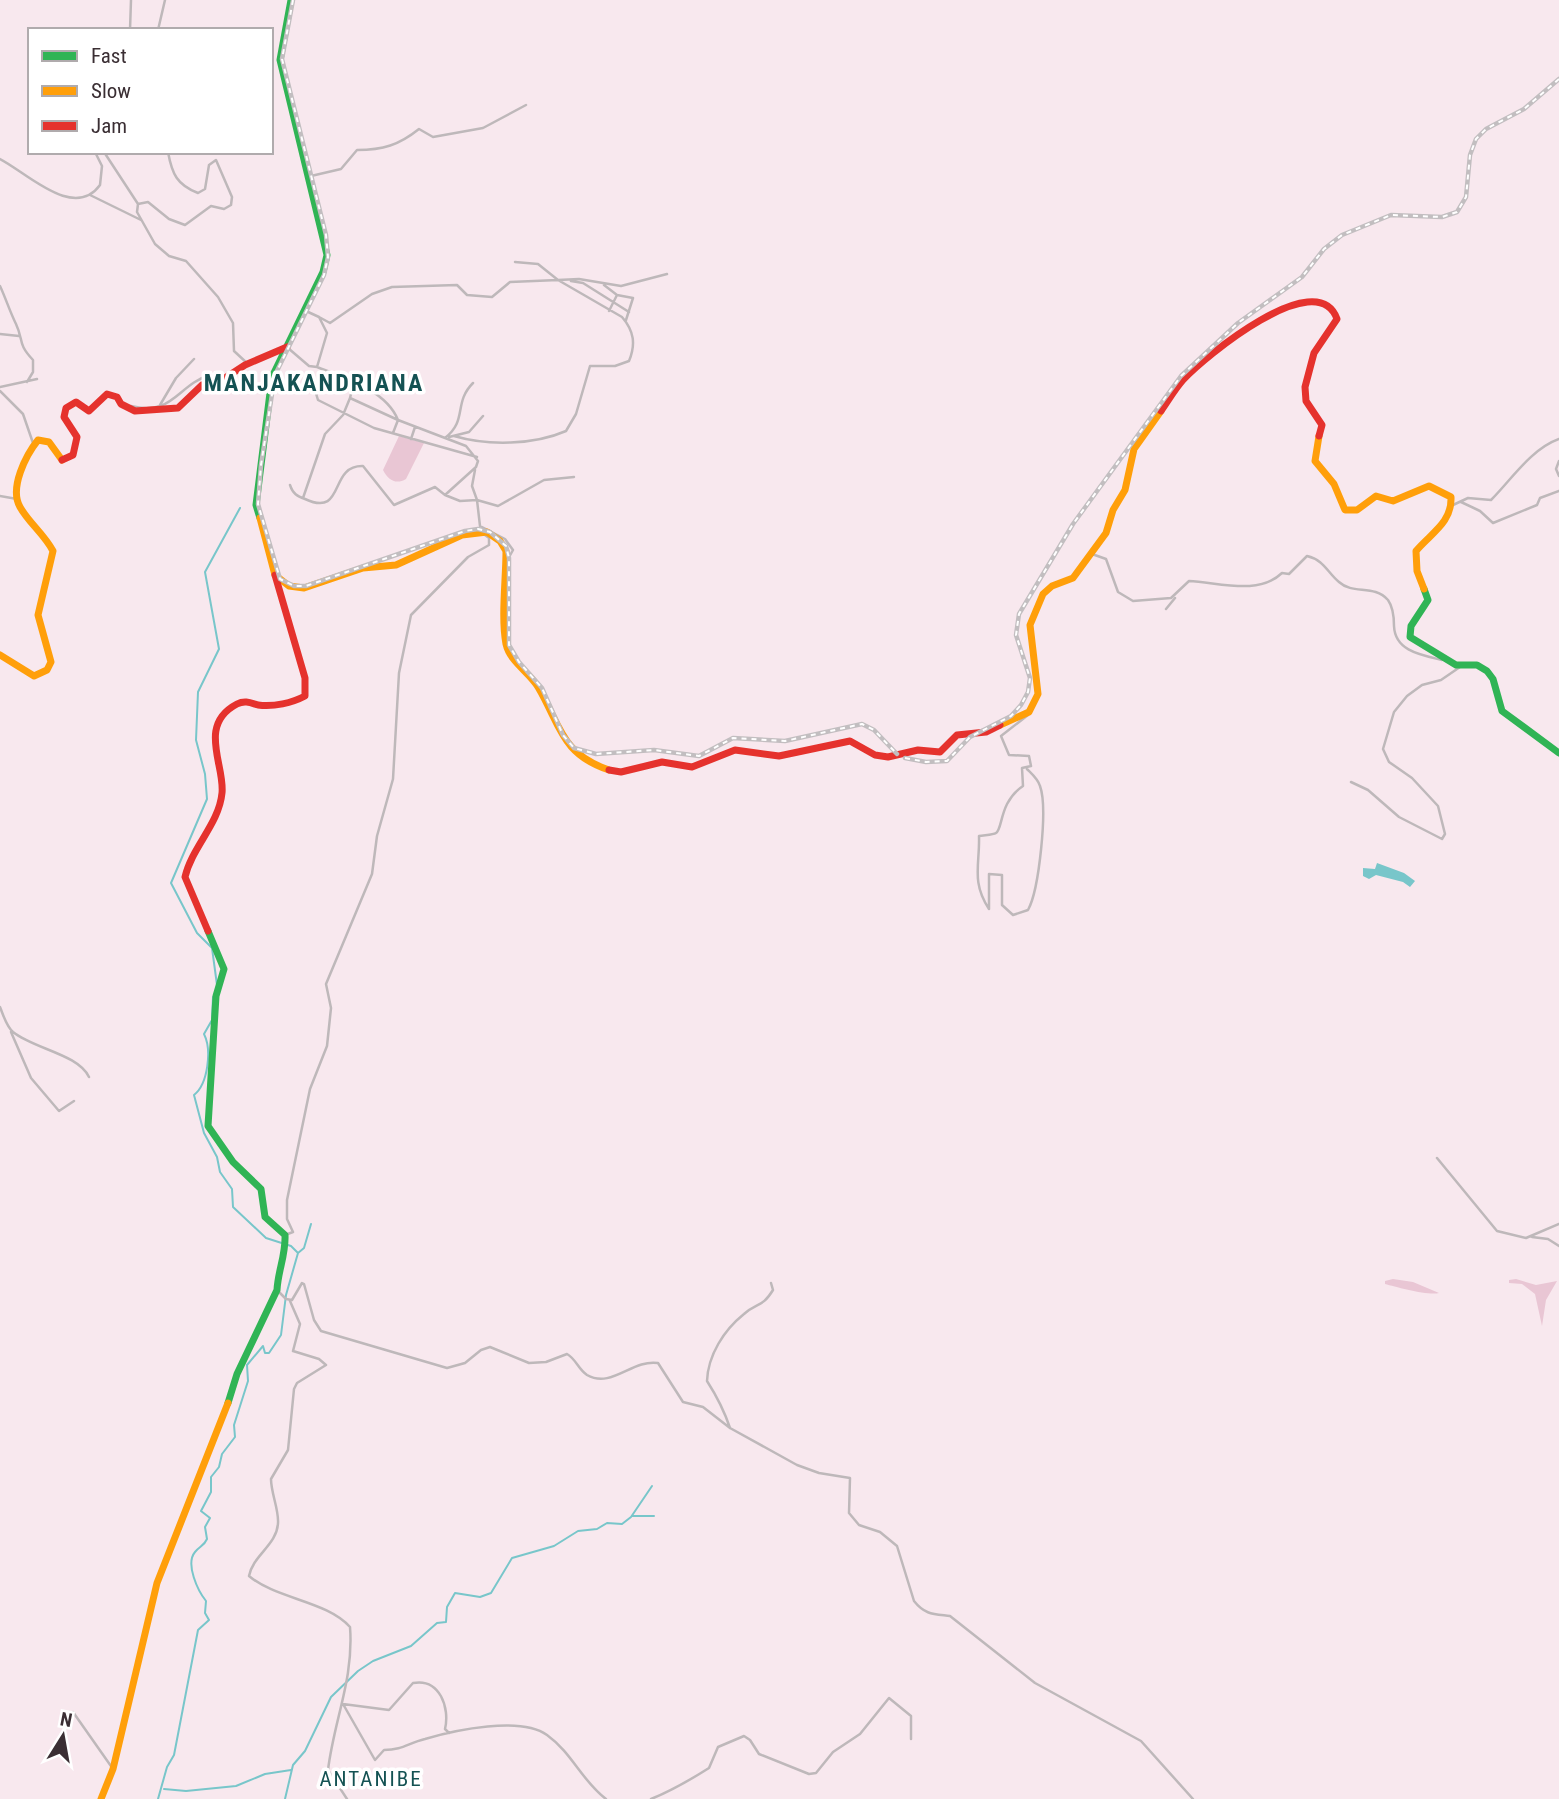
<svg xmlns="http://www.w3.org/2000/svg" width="1559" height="1799" font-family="'Roboto Condensed',sans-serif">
  <rect width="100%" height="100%" fill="#f8e8ee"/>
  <!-- green -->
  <path fill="#e9c6d4" d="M 399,436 L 424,443 L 406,479 C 396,485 388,480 383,470 Z
    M 1393,1279 L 1413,1282 L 1439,1293 C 1429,1296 1396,1287 1385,1284 L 1385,1281 Z
    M 1516,1279 L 1536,1285 L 1557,1281 L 1546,1300 L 1542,1326 L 1535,1294 L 1522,1284 L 1509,1283 L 1509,1280 Z"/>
  <!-- water -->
  <path fill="#78c6ca" d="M 1377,863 L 1404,873 L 1415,881 L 1410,887 L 1403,882 L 1376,875 L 1369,879 L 1363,876 L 1363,868 L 1375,869 Z"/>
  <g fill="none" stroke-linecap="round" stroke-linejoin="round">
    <!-- stream -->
    <path stroke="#78c6ca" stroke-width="2" d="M 217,985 L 212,948 L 197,933 L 171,883 L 207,799 L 205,774 L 196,740 L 198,692 L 219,649 L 205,572 L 240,508
      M 298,1253 L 304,1248 L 311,1224
      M 632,1516 L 654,1516
      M 164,1789 L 186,1791 L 236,1786 L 265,1774 L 291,1770
      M 158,1799 L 167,1767 L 174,1755 L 198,1630 L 209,1620 L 205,1613 L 206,1601 C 198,1591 185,1564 195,1552 C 200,1546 204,1546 207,1539 L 205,1527 L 210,1518 L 201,1511 L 211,1492 L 211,1477 L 219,1467 L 222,1454 L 235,1437 L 234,1425 L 248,1381 L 247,1365 L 263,1346 L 265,1353 L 269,1353 L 281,1335 L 286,1295 L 298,1253 L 291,1246 L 266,1238 L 233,1207 L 232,1189 L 220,1172 L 217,1157 L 204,1133 L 194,1095 C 208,1084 212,1050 204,1034 L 212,1020 L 213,997
      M 285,1799 L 293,1765 L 305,1751 L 331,1697 L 358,1671 L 373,1661 L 411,1646 L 437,1623 L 446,1622 L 447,1607 L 455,1593 L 480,1597 L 491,1593 L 512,1558 L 554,1546 L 578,1531 L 597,1529 L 607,1523 L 622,1524 L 631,1517 L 652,1486"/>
    <!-- street -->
    <path stroke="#beb8ba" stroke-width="2.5" d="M 130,30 L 131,0
      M 158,30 L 165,0
      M 104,152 L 138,204
      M 168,152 C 172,174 177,185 198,193 L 205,189 L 209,165 L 216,160 L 232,197 L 231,205 L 224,209 L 211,206 L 185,225 L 169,219 L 148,202 L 138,204 L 137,212 L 155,244 L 169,256 L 186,261 L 218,297 L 233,323 L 234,351 L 248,364
      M 0,159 C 26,172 74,221 100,185 L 102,166 L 95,152
      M 311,176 L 341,169 L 357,150 C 383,150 399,145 419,129 L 433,137 L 483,128 L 526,105
      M 90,195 L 141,220
      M 515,262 L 538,264 L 558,280 L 579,279 L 621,286 L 667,274
      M 571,281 L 583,283 L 629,312
      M 604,285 L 617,295 L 633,298 L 626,320
      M 0,286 C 6,299 10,312 16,324 C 24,341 17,343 33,360 L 33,372 L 27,382
      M 306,311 L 319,317 L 327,333 L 317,367 C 345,378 386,390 398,420 L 466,446 L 478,461 L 476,467 L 445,495 L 460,501 L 477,500 L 480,526 L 505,539 L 513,550 L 508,559
      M 609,311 L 617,295
      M 319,317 L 330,323 L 372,294 L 392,287 L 457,285 L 467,295 L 492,297 L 510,282 L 558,280 L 622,317 C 634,331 636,344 629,361 L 615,366 L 590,366 L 576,414 L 566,431 C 534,445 488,446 454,436
      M 0,334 L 19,336
      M 288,348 L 309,366 L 317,367
      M 329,372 L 314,387 L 318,400 L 374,428 L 477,457
      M 354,382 L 350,398 L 398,420 L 393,433
      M 0,387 L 37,379
      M 0,391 L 23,414 L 33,443
      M 160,405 L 176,378 L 194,359
      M 131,406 C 174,417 178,383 211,375 L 217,380
      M 449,437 L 469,432 L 483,416
      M 445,438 C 468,420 453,403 473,383
      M 411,439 L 415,427
      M 1559,461 L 1556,469 L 1559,476
      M 475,470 L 472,486 L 477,500 L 498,506 L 544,480 L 574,477
      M 290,485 C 293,494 297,496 305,499 C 346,518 328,465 363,466 L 394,505 L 435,487 L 445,495
      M 0,496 L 17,499
      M 303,498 L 325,434 L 343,415 L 350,398
      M 1461,502 L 1480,511 L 1493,523 L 1537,505 L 1540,498 L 1559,491
      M 1453,505 L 1468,498 L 1491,500 C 1511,480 1531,449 1559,439
      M 1092,554 L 1106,559 L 1118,592 L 1133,601 L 1171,598 L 1189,581 C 1218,582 1258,596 1282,573 L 1289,574 L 1307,556 C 1324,560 1327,572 1339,582 C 1353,595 1374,584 1388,600 C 1393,607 1394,618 1394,626 C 1395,651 1421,655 1442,660
      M 1166,609 L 1175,598
      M 1351,782 L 1368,790 L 1399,817 L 1442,839 L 1445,834 L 1438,806 L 1412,778 L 1389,762 L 1383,749 L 1394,712 L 1407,696 L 1422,685 L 1441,680 L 1460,667
      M 989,909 C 971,882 980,864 979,836 C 984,835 993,835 996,833 C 1003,829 999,802 1023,786 L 1022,768 L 1031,766 L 1029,756 L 1009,755 L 1001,736 L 1028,715
      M 989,909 L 989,874 L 1002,875 L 1002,905 L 1013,915 L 1028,910 C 1039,890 1048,808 1040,786 C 1038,779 1032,774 1027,769
      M 0,1007 C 3,1014 6,1026 13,1032 C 34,1049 78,1054 89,1077
      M 11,1032 L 31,1078 L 59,1111 L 74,1101
      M 1437,1158 L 1497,1231 L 1526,1238 L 1559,1224
      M 285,1235 L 293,1232 L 287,1219 L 287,1200 L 310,1089 L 327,1046 L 331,1008 L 326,984 L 372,874 L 377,836 L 393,779 L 399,673 L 411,615 L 468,557 L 489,545 L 489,538 L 485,535
      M 1532,1237 L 1548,1239 L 1559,1246
      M 278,1291 L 286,1299 L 292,1300 L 302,1283 L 304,1284 L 314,1320 L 321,1331 L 447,1368 L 465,1363 L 481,1350 L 490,1347 L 529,1363 L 546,1362 L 567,1354 C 576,1359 578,1369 587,1375 C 612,1389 632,1359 658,1363 L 683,1402 L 703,1407 L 730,1428 L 797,1465 L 819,1473 L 850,1478 L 849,1513 L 859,1525 L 880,1532 L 897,1546 L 914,1601 C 925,1615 934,1614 950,1616 L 1035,1683 L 1141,1741 L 1193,1799
      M 290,1301 L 300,1324 L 293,1351 L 319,1359 L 326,1365 L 297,1383 L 294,1389 L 288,1450 L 271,1479 C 271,1493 279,1510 278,1523 C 277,1545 253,1555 249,1576 C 276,1599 327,1601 350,1627 C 354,1679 334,1720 328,1770 L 347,1799
      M 730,1428 C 724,1410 716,1395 707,1381 C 708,1355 724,1330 744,1314 C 757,1302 762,1308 773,1290 L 771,1283
      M 343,1704 L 375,1760 L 384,1750 C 403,1750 408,1743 425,1739 C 455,1730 521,1716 547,1735 C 572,1753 582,1781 606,1799
      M 343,1704 L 389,1710 L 413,1683 C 440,1678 450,1708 445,1729 L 449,1733
      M 73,1712 L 113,1769
      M 651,1799 C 671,1791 690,1780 709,1768 L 718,1747 L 744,1736 L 750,1740 L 759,1754 L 809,1774 L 816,1773 L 833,1752 L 860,1734 L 889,1698 L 911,1716 L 911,1739"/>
    <!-- fast -->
    <path stroke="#30b455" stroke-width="7" d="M 260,518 L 256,505 L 272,377 L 323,272 L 327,255 L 280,60 L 291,0
      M 1424,589 L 1428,600 L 1411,626 L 1410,637 L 1456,665 L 1477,665 L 1487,671 L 1493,679 L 1502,711 L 1559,753
      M 208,931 L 224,969 L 216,996 L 208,1126 L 233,1162 L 261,1189 L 265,1217 L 285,1235 C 286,1255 278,1270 277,1290 L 237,1374 L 228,1403"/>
    <!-- slow -->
    <path stroke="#ff9f0a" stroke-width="7" d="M 1319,436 L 1315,461 L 1334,484 L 1345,510 L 1357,510 L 1376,496 L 1393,501 L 1429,486 L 1451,497 C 1452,523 1431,533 1416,551 L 1417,571 L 1424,589
      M 260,518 L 275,575 L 289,586 L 304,588 L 363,568 L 396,565 L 462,535 L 487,532 L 500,541 L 506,551 C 506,579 501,618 506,644 C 510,662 529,672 538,687 C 561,726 561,754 609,770
      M 0,655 L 34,676 L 47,670 L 51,662 L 38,615 L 53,551 C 44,534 29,523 20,507 C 9,488 26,455 38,440 L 49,442 L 62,460
      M 1000,725 L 1029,712 L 1038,694 L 1030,625 L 1043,594 L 1052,586 L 1073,578 L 1106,533 L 1113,510 L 1125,490 L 1134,449 L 1161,411
      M 101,1799 L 113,1769 L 157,1583 L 228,1403"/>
    <!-- jam -->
    <path stroke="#e5322d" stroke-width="7" d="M 1161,411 C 1168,401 1175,389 1183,380 C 1204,357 1317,264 1337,319 L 1314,353 L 1305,387 L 1306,401 L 1322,425 L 1319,436
      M 62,460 L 73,455 L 77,437 L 64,417 L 66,408 L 76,402 L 89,411 L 107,394 L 117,397 L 121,404 L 135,411 L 178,408 L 202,385 L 219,382 L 245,365 L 287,347
      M 609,770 L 621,772 L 662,762 L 692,767 L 735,750 L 779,756 L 850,741 L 875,755 L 888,757 L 918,750 L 940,752 L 957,735 L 986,732 L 1000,725
      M 208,931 L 185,877 C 192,847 219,824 222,793 C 225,765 197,725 237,704 C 245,700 251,703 258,705 C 274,707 292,703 305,696 L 305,678 L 275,575"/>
    <!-- rail casing -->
    <g stroke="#c2bec0" stroke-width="4.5">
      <path id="rail" d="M 293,0 L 282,59 L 326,235 L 328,257 L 324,275 L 275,375 L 261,465 L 258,504 L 280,579 L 294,586 L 306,586 L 465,531 L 478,529 L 490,532 L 506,546 L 509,558 L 509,645 L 519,662 L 542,688 L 563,735 L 574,748 L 596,754 L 654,750 L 699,756 L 733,738 L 785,741 L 862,724 L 874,730 L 897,754
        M 905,758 L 926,762 L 947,761 L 970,737 L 1011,716 L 1021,705 L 1028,692 L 1030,678 L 1016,635 L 1019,614 L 1073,524 L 1181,376 L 1238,323 L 1302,277 L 1324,249 L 1342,235 L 1391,215 L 1442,217 L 1457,212 L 1466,197 L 1470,155 L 1476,139 L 1486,129 L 1524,109 L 1559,79"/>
    </g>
    <!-- rail -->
    <use href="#rail" stroke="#fff" stroke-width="2" stroke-dasharray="5" stroke-linecap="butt"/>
  </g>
  <g text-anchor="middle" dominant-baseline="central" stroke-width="7" stroke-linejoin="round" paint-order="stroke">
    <!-- quarter labels -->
    <g font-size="21" letter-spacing="2" fill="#145253" stroke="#fff">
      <text x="371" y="1779">ANTANIBE</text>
    </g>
    <!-- district labels -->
    <g font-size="24" font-weight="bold" letter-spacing="2" fill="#145253" stroke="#fff">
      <text x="314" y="383">MANJAKANDRIANA</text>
    </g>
  </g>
  <!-- legend -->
  <rect x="28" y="28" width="245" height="126" fill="#ffffff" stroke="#b0abad" stroke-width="2"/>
  <rect x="42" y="51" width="35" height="10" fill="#30b455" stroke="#b0abad" stroke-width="2"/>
  <text x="91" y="63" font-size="21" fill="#3a2e33">Fast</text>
  <rect x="42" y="86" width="35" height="10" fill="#ff9f0a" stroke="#b0abad" stroke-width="2"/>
  <text x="91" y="98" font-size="21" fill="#3a2e33">Slow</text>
  <rect x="42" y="121" width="35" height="10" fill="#e5322d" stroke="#b0abad" stroke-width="2"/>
  <text x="91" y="133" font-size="21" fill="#3a2e33">Jam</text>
  <!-- north arrow -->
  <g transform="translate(63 1736) rotate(11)" stroke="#ffffff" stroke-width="5" paint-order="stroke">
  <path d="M0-5L12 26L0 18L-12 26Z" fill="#3a2e33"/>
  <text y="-10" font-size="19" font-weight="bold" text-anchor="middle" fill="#3a2e33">N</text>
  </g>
</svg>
